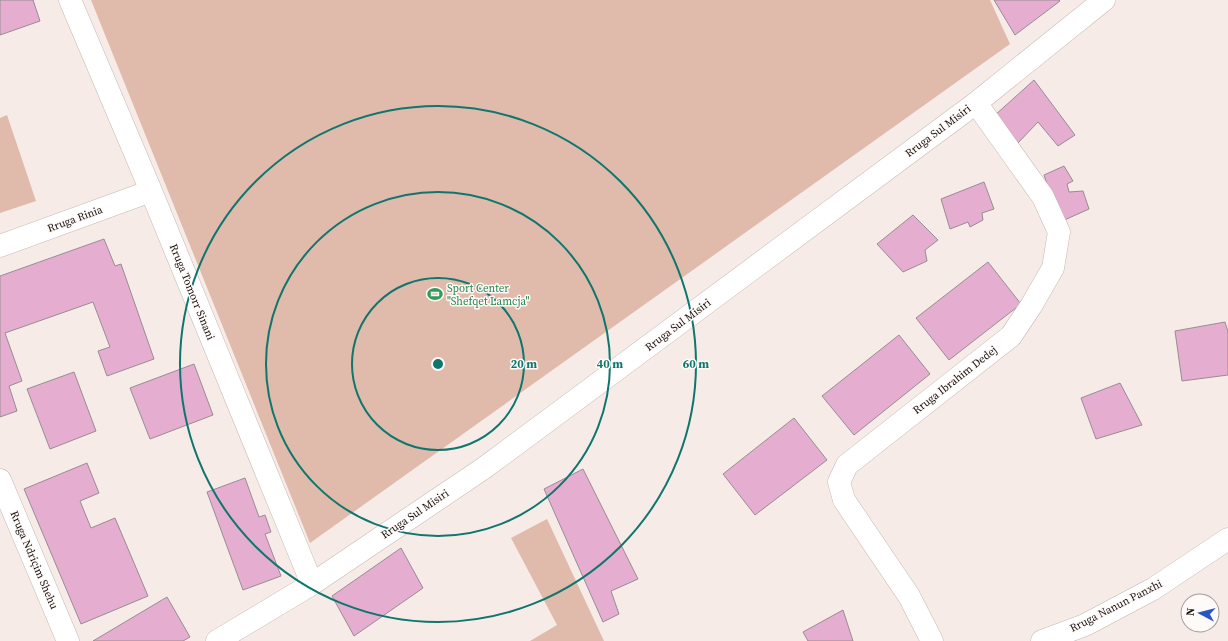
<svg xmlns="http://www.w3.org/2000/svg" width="1228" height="641" font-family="'Source Serif 4',serif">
  <rect width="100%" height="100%" fill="#f7ebe7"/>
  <!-- green -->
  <path fill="#e0baab" d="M 91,0 L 990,0 L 1010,44 L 310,543 Z
    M 7,115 L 36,201 L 0,213 L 0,118 Z
    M 547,519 L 604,641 L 530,641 L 557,625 L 511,538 Z"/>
  <!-- building -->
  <path fill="#e5adcf" stroke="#978d93" d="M 0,0 L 34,0 L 33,0 L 40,21 L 0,35 Z
    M 994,0 L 1059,0 L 1060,1 L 1015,35 Z
    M 1034,80 L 1075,135 L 1058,146 L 1038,122 L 1016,145 L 994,116 Z
    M 1064,166 L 1073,181 L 1067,184 L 1069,192 L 1083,191 L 1089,209 L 1060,222 L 1044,175 Z
    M 984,182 L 994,209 L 982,213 L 983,220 L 970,227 L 968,222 L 950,229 L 941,199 Z
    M 913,215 L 938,240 L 925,250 L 927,261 L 903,272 L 877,244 Z
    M 104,239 L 115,266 L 121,264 L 154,359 L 107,376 L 98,351 L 110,347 L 93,302 L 5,333 L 22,381 L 9,386 L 17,411 L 0,417 L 0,276 Z
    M 988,262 L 1021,304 L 949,360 L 916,318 Z
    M 1225,322 L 1228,332 L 1228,375 L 1182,381 L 1175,331 Z
    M 899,335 L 930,374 L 854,435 L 822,396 Z
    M 194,364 L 213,415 L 150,439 L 130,388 Z
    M 74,372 L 96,431 L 50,449 L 27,389 Z
    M 1120,383 L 1142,425 L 1096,439 L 1081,398 Z
    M 794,418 L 827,460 L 755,515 L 723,474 Z
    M 87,463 L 99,493 L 80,501 L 91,528 L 115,518 L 148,596 L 81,624 L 24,489 Z
    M 583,469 L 638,579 L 611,591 L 619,614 L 603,622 L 544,489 Z
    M 245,478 L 259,517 L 265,515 L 271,532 L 265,534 L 281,576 L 243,590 L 207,492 Z
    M 401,548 L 423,588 L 354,636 L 332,596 Z
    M 167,597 L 190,637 L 183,641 L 93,641 Z
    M 843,610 L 853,641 L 808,641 L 803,632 Z"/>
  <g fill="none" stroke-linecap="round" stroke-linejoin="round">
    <!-- minor casing -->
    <g stroke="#c4b9b5" stroke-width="23">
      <path id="minor" d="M 70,0 L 151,191 L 312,584
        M 0,246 L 151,191
        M 0,480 L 68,641
        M 217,641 L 312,584 L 484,468 L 976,103 L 1104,0
        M 932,641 L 909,596 L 844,500 L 839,482 L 847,465 L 1011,336 L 1031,306 L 1053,268 L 1059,232 L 1043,197 L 976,103
        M 1042,641 L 1085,625 L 1153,589 L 1228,539"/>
    </g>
    <!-- minor -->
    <use href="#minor" stroke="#fff" stroke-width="22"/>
  </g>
  <!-- distance rings -->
  <g fill="none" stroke="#0f766e" stroke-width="2">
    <circle cx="438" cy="364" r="86"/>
    <circle cx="438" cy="364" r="172"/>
    <circle cx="438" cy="364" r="258"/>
  </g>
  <!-- icons -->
  <defs>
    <g id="stadium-bare" transform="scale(1.2)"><path d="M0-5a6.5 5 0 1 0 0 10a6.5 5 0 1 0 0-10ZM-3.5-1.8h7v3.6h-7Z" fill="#2e9e5b" stroke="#fffaf8" stroke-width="2.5" paint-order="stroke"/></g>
  </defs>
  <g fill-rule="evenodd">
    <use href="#stadium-bare" x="435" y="294"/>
  </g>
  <g text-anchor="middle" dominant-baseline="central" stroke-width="3" stroke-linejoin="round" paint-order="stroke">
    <!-- street labels -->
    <g font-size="11" fill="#161211" stroke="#fffaf8">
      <text transform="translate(938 131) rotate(-37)">Rruga Sul Misiri</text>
      <text transform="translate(75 219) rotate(-20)">Rruga Rinia</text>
      <text transform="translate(192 292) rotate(68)">Rruga Tomorr Sinani</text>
      <text transform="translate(678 325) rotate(-37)">Rruga Sul Misiri</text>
      <text transform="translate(955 380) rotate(-38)">Rruga Ibrahim Dedej</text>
      <text transform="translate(415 514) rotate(-34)">Rruga Sul Misiri</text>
      <text transform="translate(34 560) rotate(67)">Rruga Ndriçim Shehu</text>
      <text transform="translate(1116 606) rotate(-27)">Rruga Nanun Panxhi</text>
    </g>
    <!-- leisure labels -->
    <g font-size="11" fill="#27864d" stroke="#fffaf8" text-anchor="start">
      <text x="447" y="288">Sport Center<tspan x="447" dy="13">"Shefqet Lamcja"</tspan></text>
    </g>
  </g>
  <circle cx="438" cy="364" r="6" fill="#0f766e" stroke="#fffaf8" stroke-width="2"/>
  <g font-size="12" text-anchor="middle" font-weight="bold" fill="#0f766e" stroke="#fffaf8" stroke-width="3" stroke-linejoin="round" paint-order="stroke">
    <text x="524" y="368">20 m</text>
    <text x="610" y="368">40 m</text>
    <text x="696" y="368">60 m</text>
  </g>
  <!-- north arrow -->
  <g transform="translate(1200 613) rotate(277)"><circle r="19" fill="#fffaf8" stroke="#a29d9c"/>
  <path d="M0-3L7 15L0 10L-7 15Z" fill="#2a56c4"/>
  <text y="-6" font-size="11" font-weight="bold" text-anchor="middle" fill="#161211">N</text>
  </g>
</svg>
